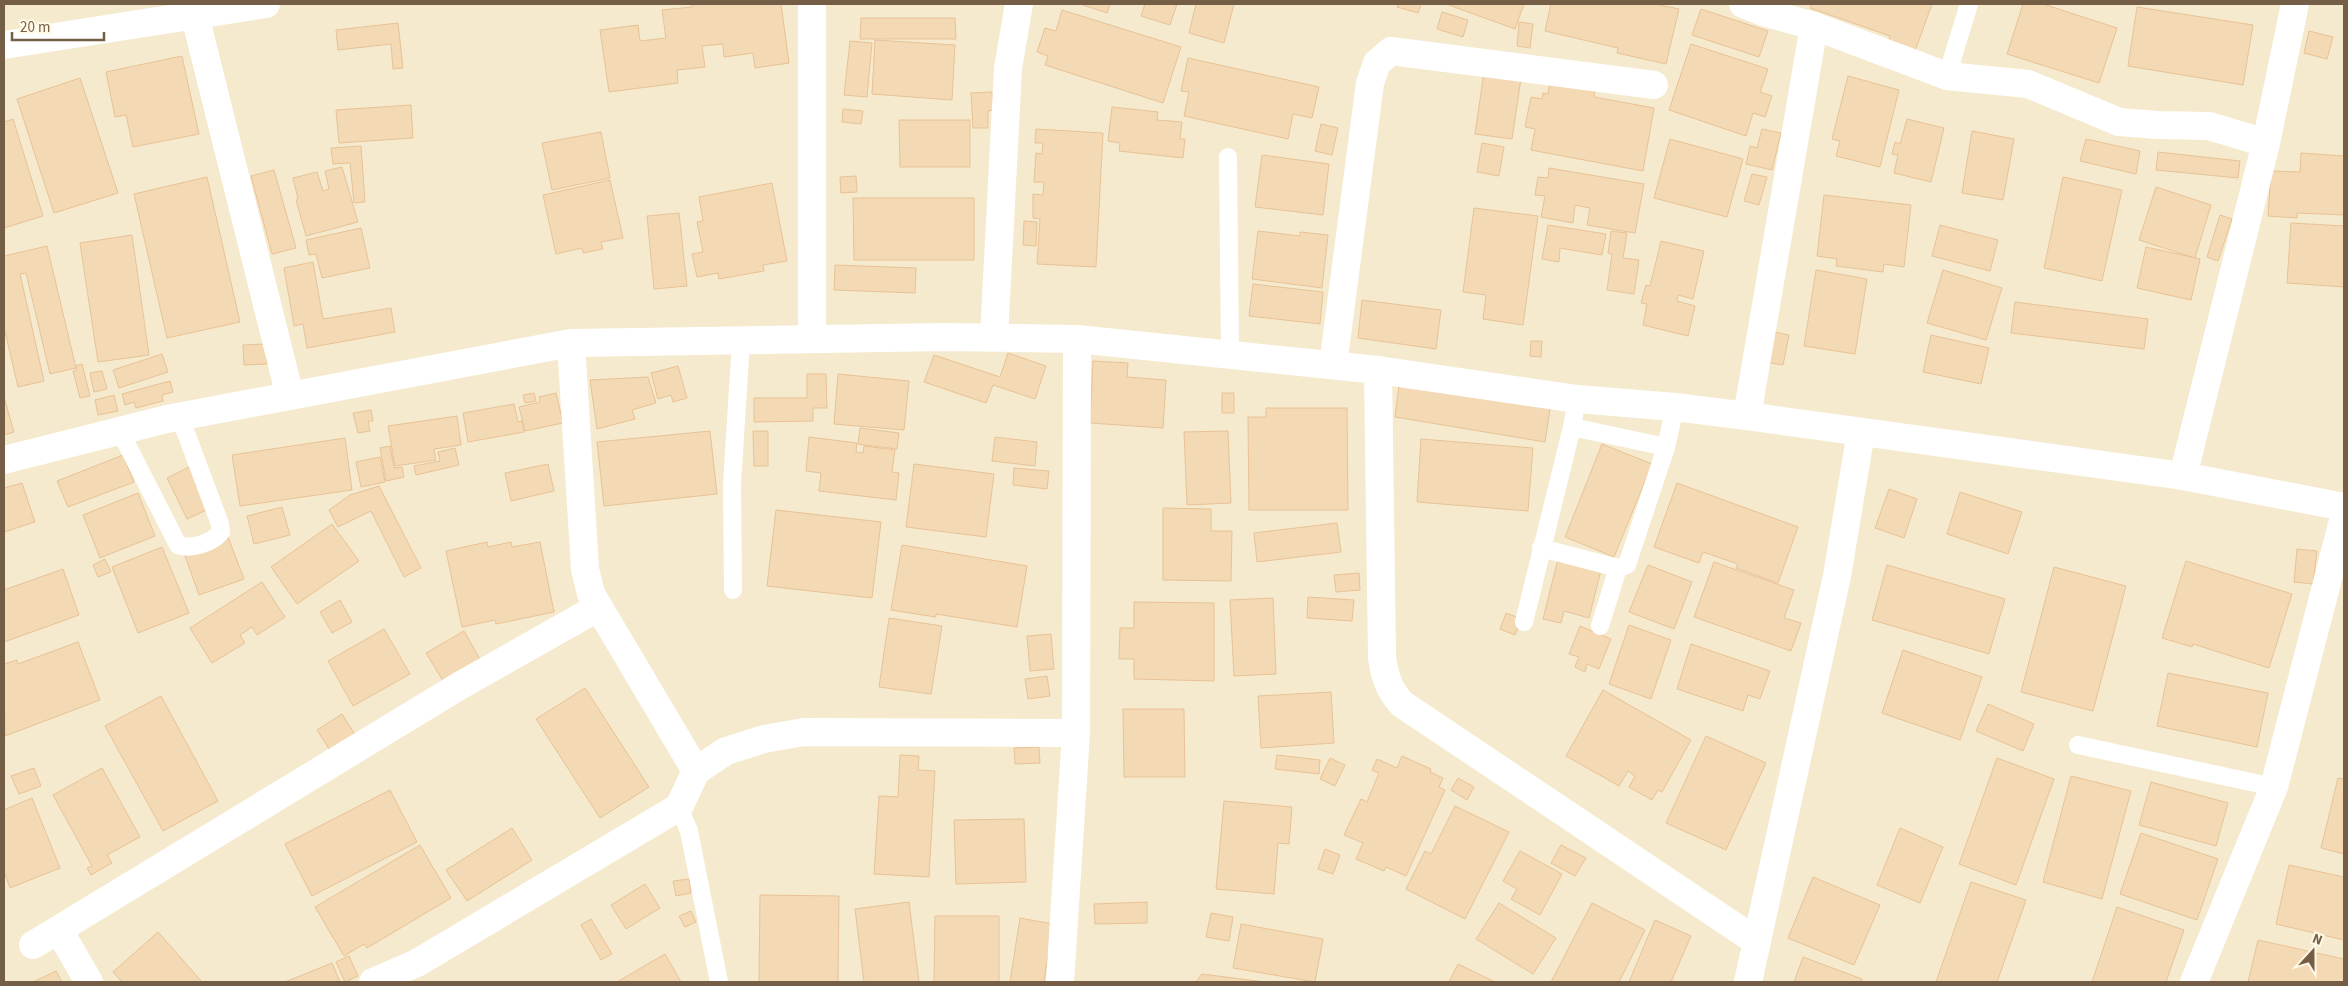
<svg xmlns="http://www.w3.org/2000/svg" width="2348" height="986" font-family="'Source Sans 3',sans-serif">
  <rect width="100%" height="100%" fill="#fdf7df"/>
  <!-- residential -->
  <path fill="#f5eacd" d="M 4,4 L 2344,4 L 2344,982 L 4,982 Z"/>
  <!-- building -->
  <path fill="#f4d9b5" stroke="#e8c295" d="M 692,4 L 781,4 L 789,63 L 755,68 L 753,53 L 724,57 L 723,44 L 702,46 L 705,67 L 677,70 L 678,83 L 609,92 L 600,30 L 638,25 L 640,41 L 666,38 L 662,10 L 692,7 Z
    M 1080,4 L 1110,4 L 1107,13 Z
    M 1145,4 L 1177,4 L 1170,25 L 1141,16 Z
    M 1196,4 L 1234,4 L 1224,43 L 1189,33 Z
    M 1398,4 L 1421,4 L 1418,13 L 1397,7 Z
    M 1446,4 L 1524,4 L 1515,29 Z
    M 1551,4 L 1654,4 L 1679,9 L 1666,64 L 1617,53 L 1618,48 L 1545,31 Z
    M 1812,4 L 1932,4 L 1915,51 L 1888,42 L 1890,36 L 1810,8 Z
    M 2023,4 L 2043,4 L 2117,28 L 2099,83 L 2007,54 Z
    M 2137,7 L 2253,25 L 2243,85 L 2128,66 Z
    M 1701,9 L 1768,31 L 1759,57 L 1692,35 Z
    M 1062,10 L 1181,47 L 1163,103 L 1045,65 L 1048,56 L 1037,52 L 1045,28 L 1056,31 Z
    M 1442,12 L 1468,20 L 1463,37 L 1437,29 Z
    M 861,18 L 955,18 L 956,39 L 860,39 Z
    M 1519,22 L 1533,24 L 1530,48 L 1517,46 Z
    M 398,23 L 403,68 L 393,69 L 391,44 L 338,50 L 336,30 Z
    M 2309,31 L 2333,37 L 2327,59 L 2304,53 Z
    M 875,40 L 955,45 L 952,100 L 872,94 Z
    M 850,41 L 872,43 L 867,97 L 844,95 Z
    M 1691,44 L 1768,69 L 1760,92 L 1772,96 L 1765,117 L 1753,113 L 1746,136 L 1669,110 Z
    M 182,56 L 199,134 L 133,147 L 126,115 L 115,117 L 106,72 Z
    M 1188,58 L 1319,87 L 1312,118 L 1293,114 L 1288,139 L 1184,116 L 1189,92 L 1181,91 Z
    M 1484,72 L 1521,78 L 1512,139 L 1475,134 Z
    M 1848,76 L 1899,90 L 1880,167 L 1836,156 L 1840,141 L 1832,139 Z
    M 80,78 L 118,193 L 54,213 L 17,99 Z
    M 1596,81 L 1594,97 L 1654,108 L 1643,171 L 1531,150 L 1535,129 L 1525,127 L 1531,97 L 1542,99 L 1543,93 L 1548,94 L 1550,82 Z
    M 992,92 L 993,110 L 988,111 L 988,128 L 973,128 L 971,93 Z
    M 411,105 L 413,138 L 339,143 L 336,110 Z
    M 1112,107 L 1158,112 L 1157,120 L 1182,122 L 1180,139 L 1185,139 L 1183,158 L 1119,151 L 1120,143 L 1108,141 Z
    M 843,109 L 863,111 L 861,124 L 842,122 Z
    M 13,119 L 43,216 L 4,228 L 4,122 Z
    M 1907,119 L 1944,128 L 1931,182 L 1894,173 L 1898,155 L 1892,154 L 1895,142 L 1900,144 Z
    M 899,120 L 970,120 L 970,167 L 900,167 Z
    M 1321,124 L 1338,128 L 1332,155 L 1315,151 Z
    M 1036,129 L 1103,133 L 1096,267 L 1037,264 L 1040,219 L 1033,218 L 1033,194 L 1043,195 L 1044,182 L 1034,182 L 1036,153 L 1042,154 L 1043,143 L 1035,143 Z
    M 1762,129 L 1781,133 L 1772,170 L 1746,164 L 1750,146 L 1757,148 Z
    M 1972,131 L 2014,139 L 2003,200 L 1962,193 Z
    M 601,132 L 610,178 L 552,190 L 542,143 Z
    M 1670,139 L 1743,159 L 1727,217 L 1654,198 Z
    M 2086,139 L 2140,151 L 2136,174 L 2080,161 Z
    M 1482,143 L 1504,147 L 1499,176 L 1477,172 Z
    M 361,146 L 365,202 L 354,203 L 350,163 L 333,164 L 331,148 Z
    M 2158,152 L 2240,161 L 2238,178 L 2156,170 Z
    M 2301,153 L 2344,156 L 2344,215 L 2297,213 L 2297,218 L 2268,216 L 2271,171 L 2300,172 Z
    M 1262,155 L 1329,164 L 1323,215 L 1255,207 Z
    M 342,167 L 358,222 L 306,236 L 296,200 L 298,199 L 293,178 L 317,172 L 323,191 L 329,189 L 325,171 Z
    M 1549,168 L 1644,184 L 1635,233 L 1587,225 L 1590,208 L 1575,205 L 1573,223 L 1541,217 L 1545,196 L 1535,195 L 1538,177 L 1548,178 Z
    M 274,170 L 296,248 L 272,254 L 251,176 Z
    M 1752,174 L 1767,177 L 1759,205 L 1744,201 Z
    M 856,176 L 857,192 L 841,193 L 840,177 Z
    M 207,177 L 240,322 L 167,338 L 134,194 Z
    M 2063,177 L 2122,190 L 2102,281 L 2044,268 Z
    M 610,180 L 623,238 L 601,242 L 603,249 L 583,253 L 582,248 L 556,254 L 543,195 Z
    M 772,183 L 787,261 L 763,265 L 764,271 L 719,279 L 718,273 L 697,277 L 692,254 L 703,252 L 697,222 L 703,221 L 699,197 Z
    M 2156,187 L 2211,205 L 2195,258 L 2139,240 Z
    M 1824,195 L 1911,205 L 1904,267 L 1884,264 L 1883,272 L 1836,266 L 1837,259 L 1817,256 Z
    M 853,198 L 974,198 L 974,260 L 854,260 Z
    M 1474,208 L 1538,216 L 1523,325 L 1483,319 L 1486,295 L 1463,292 Z
    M 679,213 L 687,286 L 654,289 L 647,216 Z
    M 2220,215 L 2232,219 L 2218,261 L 2207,257 Z
    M 1024,221 L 1037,222 L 1036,246 L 1023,245 Z
    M 2291,223 L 2344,226 L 2344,287 L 2287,283 Z
    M 1548,225 L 1606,234 L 1602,255 L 1560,248 L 1559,262 L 1542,259 Z
    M 1940,225 L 1998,240 L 1990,271 L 1932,256 Z
    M 361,228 L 370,268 L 322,278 L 316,254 L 309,255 L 306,240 Z
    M 1258,231 L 1300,236 L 1300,232 L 1328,235 L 1322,288 L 1252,279 Z
    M 1611,231 L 1627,233 L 1623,258 L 1639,260 L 1634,294 L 1607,290 L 1612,254 L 1608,253 Z
    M 132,235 L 149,355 L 98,362 L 80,243 Z
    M 1661,241 L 1704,251 L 1693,299 L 1678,295 L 1677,301 L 1695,306 L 1688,336 L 1643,325 L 1647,304 L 1641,303 L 1646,285 L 1650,286 Z
    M 47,246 L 76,368 L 50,374 L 26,273 L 20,274 L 44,381 L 18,387 L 4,327 L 4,256 Z
    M 2146,247 L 2200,259 L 2191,300 L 2137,288 Z
    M 313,262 L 323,319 L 391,308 L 395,332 L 307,348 L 303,324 L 294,326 L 284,268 Z
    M 835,265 L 916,268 L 915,293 L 834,290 Z
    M 1816,270 L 1867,279 L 1855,354 L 1804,346 Z
    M 1943,270 L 2002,288 L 1986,340 L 1927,323 Z
    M 1253,284 L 1323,292 L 1320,324 L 1249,316 Z
    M 1362,300 L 1441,310 L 1436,349 L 1358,338 Z
    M 2015,302 L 2148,319 L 2144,349 L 2011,333 Z
    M 1769,331 L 1789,335 L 1783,365 L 1764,362 Z
    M 1931,335 L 1989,348 L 1981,384 L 1923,372 Z
    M 1531,341 L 1542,341 L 1541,357 L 1530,356 Z
    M 265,344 L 267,364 L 244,365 L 243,345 Z
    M 1008,353 L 1046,366 L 1035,399 L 993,385 L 986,403 L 924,382 L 934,355 L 1000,377 Z
    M 162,354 L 168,372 L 119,388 L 113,370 Z
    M 1093,361 L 1128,363 L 1127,377 L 1166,380 L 1163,428 L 1090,423 Z
    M 82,364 L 90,396 L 80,398 L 73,371 L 77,370 L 75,366 Z
    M 678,366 L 687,398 L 673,402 L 671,395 L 658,399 L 651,373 Z
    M 102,371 L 107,389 L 94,392 L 90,373 Z
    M 807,374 L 826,374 L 827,408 L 813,408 L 813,421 L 754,422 L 754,398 L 807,398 Z
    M 838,374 L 909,381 L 904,430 L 834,424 Z
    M 648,377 L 656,403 L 632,410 L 635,419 L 597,429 L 590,380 Z
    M 1400,378 L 1551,403 L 1545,442 L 1395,417 Z
    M 170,381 L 173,392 L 162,395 L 163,401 L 136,408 L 134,402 L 125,405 L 122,394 Z
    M 534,393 L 536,401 L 525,403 L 523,395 Z
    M 556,393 L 563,423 L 525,431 L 519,407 L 540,402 L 539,397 Z
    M 1222,393 L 1234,393 L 1234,413 L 1222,413 Z
    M 114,395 L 118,411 L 98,415 L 95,400 Z
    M 4,397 L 14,432 L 4,435 Z
    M 514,404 L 518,422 L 522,421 L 524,432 L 468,442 L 463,413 Z
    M 1266,408 L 1347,408 L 1348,510 L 1249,510 L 1248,417 L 1266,417 Z
    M 371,410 L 373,421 L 368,421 L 370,431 L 358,433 L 353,413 Z
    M 457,416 L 461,445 L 434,449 L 436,460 L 395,466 L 388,426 Z
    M 860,428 L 899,433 L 897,449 L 858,444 Z
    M 710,431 L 717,494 L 604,506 L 597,442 Z
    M 753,431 L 768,431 L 768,466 L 754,466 Z
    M 1228,431 L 1231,503 L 1187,505 L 1184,432 Z
    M 809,437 L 857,443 L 856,452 L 863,453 L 864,446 L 895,450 L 892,472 L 899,473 L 896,500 L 819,491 L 821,473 L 806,471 Z
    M 995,437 L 1037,442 L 1035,466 L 992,461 Z
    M 345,438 L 352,490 L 240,506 L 232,455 Z
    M 1421,439 L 1533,448 L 1528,511 L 1417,502 Z
    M 1602,444 L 1652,464 L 1614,557 L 1565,537 Z
    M 390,446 L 394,468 L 402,467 L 404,477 L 386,481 L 380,448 Z
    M 455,448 L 459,465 L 416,475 L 414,466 L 440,461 L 438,452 Z
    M 123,455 L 134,482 L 68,507 L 57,481 Z
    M 380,457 L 385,482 L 361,487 L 356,462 Z
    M 548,464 L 554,491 L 511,501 L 505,473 Z
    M 914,464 L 994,474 L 986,537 L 906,527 Z
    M 193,465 L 213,507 L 187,519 L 167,478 Z
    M 1014,468 L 1049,471 L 1047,489 L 1013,485 Z
    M 22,483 L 35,522 L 4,532 L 4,488 Z
    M 1677,483 L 1798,527 L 1778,583 L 1736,568 L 1738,564 L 1703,552 L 1699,563 L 1654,547 Z
    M 379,486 L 421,568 L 404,577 L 371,511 L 338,527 L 329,510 L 350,495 Z
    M 1889,489 L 1917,499 L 1904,538 L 1875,528 Z
    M 1960,492 L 2022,512 L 2008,554 L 1947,534 Z
    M 138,493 L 155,536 L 100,558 L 83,515 Z
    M 282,507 L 290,535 L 254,544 L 247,516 Z
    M 1163,508 L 1211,509 L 1211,531 L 1232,531 L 1231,581 L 1163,580 Z
    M 776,510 L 881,522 L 872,598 L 767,586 Z
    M 1337,523 L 1341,552 L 1257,562 L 1254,533 Z
    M 332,524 L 359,561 L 297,604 L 271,567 Z
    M 228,537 L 244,579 L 199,595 L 184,553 Z
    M 487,542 L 488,547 L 511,542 L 512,547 L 540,542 L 554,612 L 496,624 L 495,620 L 462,627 L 446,551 Z
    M 902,545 L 1027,566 L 1017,627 L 936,614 L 936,617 L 891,610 Z
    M 162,547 L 189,613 L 138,633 L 112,567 Z
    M 2297,549 L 2317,551 L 2313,584 L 2294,582 Z
    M 1559,555 L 1602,566 L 1589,618 L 1564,611 L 1561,623 L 1543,619 Z
    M 105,559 L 111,572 L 98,577 L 93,565 Z
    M 2186,561 L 2292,594 L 2269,668 L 2193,644 L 2192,647 L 2162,638 Z
    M 1714,562 L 1794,590 L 1784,618 L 1801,623 L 1791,651 L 1694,617 Z
    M 1648,565 L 1692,582 L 1674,629 L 1629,612 Z
    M 1887,565 L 2005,599 L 1989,654 L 1872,620 Z
    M 2054,567 L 2126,586 L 2093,711 L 2021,692 Z
    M 63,569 L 79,615 L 4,642 L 4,590 Z
    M 1359,573 L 1360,590 L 1336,592 L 1334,575 Z
    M 262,582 L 285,617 L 257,635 L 252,627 L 240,635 L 245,643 L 212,663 L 190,628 Z
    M 1308,597 L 1354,600 L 1352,621 L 1307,618 Z
    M 1273,598 L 1276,674 L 1234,676 L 1230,600 Z
    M 340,600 L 352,622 L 332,633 L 320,612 Z
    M 1134,602 L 1214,603 L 1214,681 L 1134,679 L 1134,659 L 1119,659 L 1120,628 L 1134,628 Z
    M 1506,613 L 1522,619 L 1515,635 L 1500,629 Z
    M 889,618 L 942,626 L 931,694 L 879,687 Z
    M 1629,625 L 1671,640 L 1651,699 L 1609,684 Z
    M 1580,626 L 1611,639 L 1599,669 L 1587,664 L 1585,672 L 1575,667 L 1579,657 L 1569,654 Z
    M 384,629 L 410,674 L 353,706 L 328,661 Z
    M 464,631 L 482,663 L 445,684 L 426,653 Z
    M 1051,634 L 1054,669 L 1030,671 L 1027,636 Z
    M 78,642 L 100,700 L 5,736 L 4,664 L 17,660 L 18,664 Z
    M 1691,644 L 1770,671 L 1760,699 L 1748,695 L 1743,711 L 1677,689 Z
    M 1903,650 L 1982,677 L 1960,740 L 1882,713 Z
    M 2168,673 L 2268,693 L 2257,747 L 2157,726 Z
    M 1047,676 L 1050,696 L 1028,699 L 1025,679 Z
    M 585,688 L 649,787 L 600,818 L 536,719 Z
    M 1603,690 L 1691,740 L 1662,792 L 1658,790 L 1652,800 L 1629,787 L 1635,776 L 1628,771 L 1619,786 L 1566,756 Z
    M 1331,692 L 1334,743 L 1261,748 L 1258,696 Z
    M 161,696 L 218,801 L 163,831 L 105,726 Z
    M 1988,704 L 2034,724 L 2023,751 L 1976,731 Z
    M 1123,709 L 1184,709 L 1185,777 L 1124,777 Z
    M 342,714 L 356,736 L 331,752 L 317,730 Z
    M 1706,736 L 1766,763 L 1726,850 L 1666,823 Z
    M 1039,747 L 1040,763 L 1015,764 L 1014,748 Z
    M 900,755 L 919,756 L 918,770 L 935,771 L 929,877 L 874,874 L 879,796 L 898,797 Z
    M 1277,755 L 1320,760 L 1319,774 L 1275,769 Z
    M 1402,756 L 1431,769 L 1430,772 L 1443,778 L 1439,787 L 1445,790 L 1406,876 L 1386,867 L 1384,871 L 1356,859 L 1363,843 L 1344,835 L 1361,799 L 1367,802 L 1379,773 L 1372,770 L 1377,759 L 1397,768 Z
    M 1330,758 L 1345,765 L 1335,786 L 1320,779 Z
    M 1997,758 L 2054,779 L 2016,885 L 1959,864 Z
    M 34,768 L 41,786 L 19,794 L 11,776 Z
    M 102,768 L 140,837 L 107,855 L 112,863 L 91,875 L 87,868 L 92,866 L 53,795 Z
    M 2071,776 L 2131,791 L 2102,899 L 2043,882 Z
    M 1458,778 L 1474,787 L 1467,800 L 1451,790 Z
    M 2338,778 L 2344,779 L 2344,854 L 2321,848 Z
    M 2151,782 L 2228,803 L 2216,846 L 2139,825 Z
    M 390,790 L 417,842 L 312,896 L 285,844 Z
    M 32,798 L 60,868 L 10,888 L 4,871 L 4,810 Z
    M 1224,801 L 1292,807 L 1289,844 L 1278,843 L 1274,894 L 1216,889 Z
    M 1455,806 L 1509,832 L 1465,919 L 1406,889 L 1425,851 L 1431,854 Z
    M 1024,819 L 1026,882 L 956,884 L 954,820 Z
    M 512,828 L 532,860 L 467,901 L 446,870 Z
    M 1900,828 L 1943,847 L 1920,903 L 1877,885 Z
    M 2141,833 L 2218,859 L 2197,920 L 2120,894 Z
    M 420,845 L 451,898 L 367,948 L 364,944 L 344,956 L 315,907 Z
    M 1561,845 L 1586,858 L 1575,876 L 1551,863 Z
    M 1325,849 L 1340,855 L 1333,874 L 1318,869 Z
    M 1520,851 L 1562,874 L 1540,915 L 1511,899 L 1517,889 L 1503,881 Z
    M 2289,865 L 2344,877 L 2344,940 L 2276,924 Z
    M 1813,877 L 1880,905 L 1854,965 L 1788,938 Z
    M 689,879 L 691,893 L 676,896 L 673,881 Z
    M 1971,882 L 2026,900 L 1997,982 L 1936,982 Z
    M 645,884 L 660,908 L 626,929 L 611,905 Z
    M 760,895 L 839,896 L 838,982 L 759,982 Z
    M 909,902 L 919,982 L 864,982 L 855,909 Z
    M 1147,902 L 1147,923 L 1095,924 L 1094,904 Z
    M 1499,903 L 1556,938 L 1533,974 L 1476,939 Z
    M 1592,903 L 1645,930 L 1619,982 L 1551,982 Z
    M 2117,907 L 2184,930 L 2166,982 L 2092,982 Z
    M 691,911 L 696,922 L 685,927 L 679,916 Z
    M 1211,913 L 1233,917 L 1229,941 L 1206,937 Z
    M 935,916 L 999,916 L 999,982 L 934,982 Z
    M 1020,918 L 1053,924 L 1044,982 L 1010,982 Z
    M 591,919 L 612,954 L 601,960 L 581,925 Z
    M 1655,920 L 1691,936 L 1671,982 L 1629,982 Z
    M 1241,924 L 1323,939 L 1315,982 L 1233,968 Z
    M 158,932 L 202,982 L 122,982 L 113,972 Z
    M 2258,940 L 2344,959 L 2344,982 L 2248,982 Z
    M 665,954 L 681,982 L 617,982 Z
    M 349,956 L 358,976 L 345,982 L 336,962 Z
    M 1803,957 L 1862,979 L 1861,982 L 1794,982 Z
    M 332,963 L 340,982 L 285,982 Z
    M 1458,964 L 1495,982 L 1449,982 Z
    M 56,971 L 62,982 L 33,982 Z
    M 1202,974 L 1265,982 L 1196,982 Z"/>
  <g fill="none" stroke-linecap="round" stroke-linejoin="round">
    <!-- lane -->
    <path stroke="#fff" stroke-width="18" d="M 1947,76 L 1969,4
      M 1228,157 L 1230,355
      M 1572,427 L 1666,447
      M 120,431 L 178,545 C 191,550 212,543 221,532 L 220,524 L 180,417
      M 1541,548 L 1618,568 L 1627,565 L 1666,447 L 1675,407
      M 733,590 L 732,484 L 741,341
      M 1524,622 L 1572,427 L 1577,399
      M 1600,626 L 1618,568
      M 2078,745 L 2274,787
      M 679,807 L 689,831 L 719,982"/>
    <!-- street -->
    <path stroke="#fff" stroke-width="28" d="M 1743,4 L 1763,12 L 1814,26 L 1947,76 L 2028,84 L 2119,122 L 2158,125 L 2209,126 L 2266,143
      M 195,16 L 290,396
      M 4,45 L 266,4
      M 994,337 L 1008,68 L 1019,4
      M 812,339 L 812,4
      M 571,343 L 585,569 L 591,594 L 696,771
      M 1333,365 L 1370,83 L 1377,63 L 1391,51 L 1654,85
      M 1378,370 L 1382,658 C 1385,677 1389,690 1402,704 L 1756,941
      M 1747,416 L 1814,26
      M 2183,476 L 2266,143 L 2295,4
      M 59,930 L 89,982
      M 33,945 L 461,685 L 599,607
      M 373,982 L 417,963 L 679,807 L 696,771 L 726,751 L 764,739 L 804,732 L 1076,733 L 1077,339
      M 1060,982 L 1076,733
      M 1748,982 L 1837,576 L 1861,432
      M 2194,982 L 2274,787 L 2344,517"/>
    <!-- secondary -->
    <path stroke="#fff" stroke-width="28" d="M 4,460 L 167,419 L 571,343 L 944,337 L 1077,339 L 1378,370 L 1577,399 L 1675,407 L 1747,416 L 2183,476 L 2344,507"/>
  </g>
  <!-- border -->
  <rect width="2348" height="986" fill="none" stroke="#755e46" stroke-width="10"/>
  <!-- north arrow -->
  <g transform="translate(2313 951) rotate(21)" stroke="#fff9e6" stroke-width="4" paint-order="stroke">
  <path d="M0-4L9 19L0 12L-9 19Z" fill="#755e46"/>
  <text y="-8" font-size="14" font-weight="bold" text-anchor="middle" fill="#755e46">N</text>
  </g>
  <!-- scale -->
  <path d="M12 32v8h92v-8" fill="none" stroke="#755e46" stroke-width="2.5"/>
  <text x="20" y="32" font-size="15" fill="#755e46" stroke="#fff9e6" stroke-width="4" paint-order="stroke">20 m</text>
</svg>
